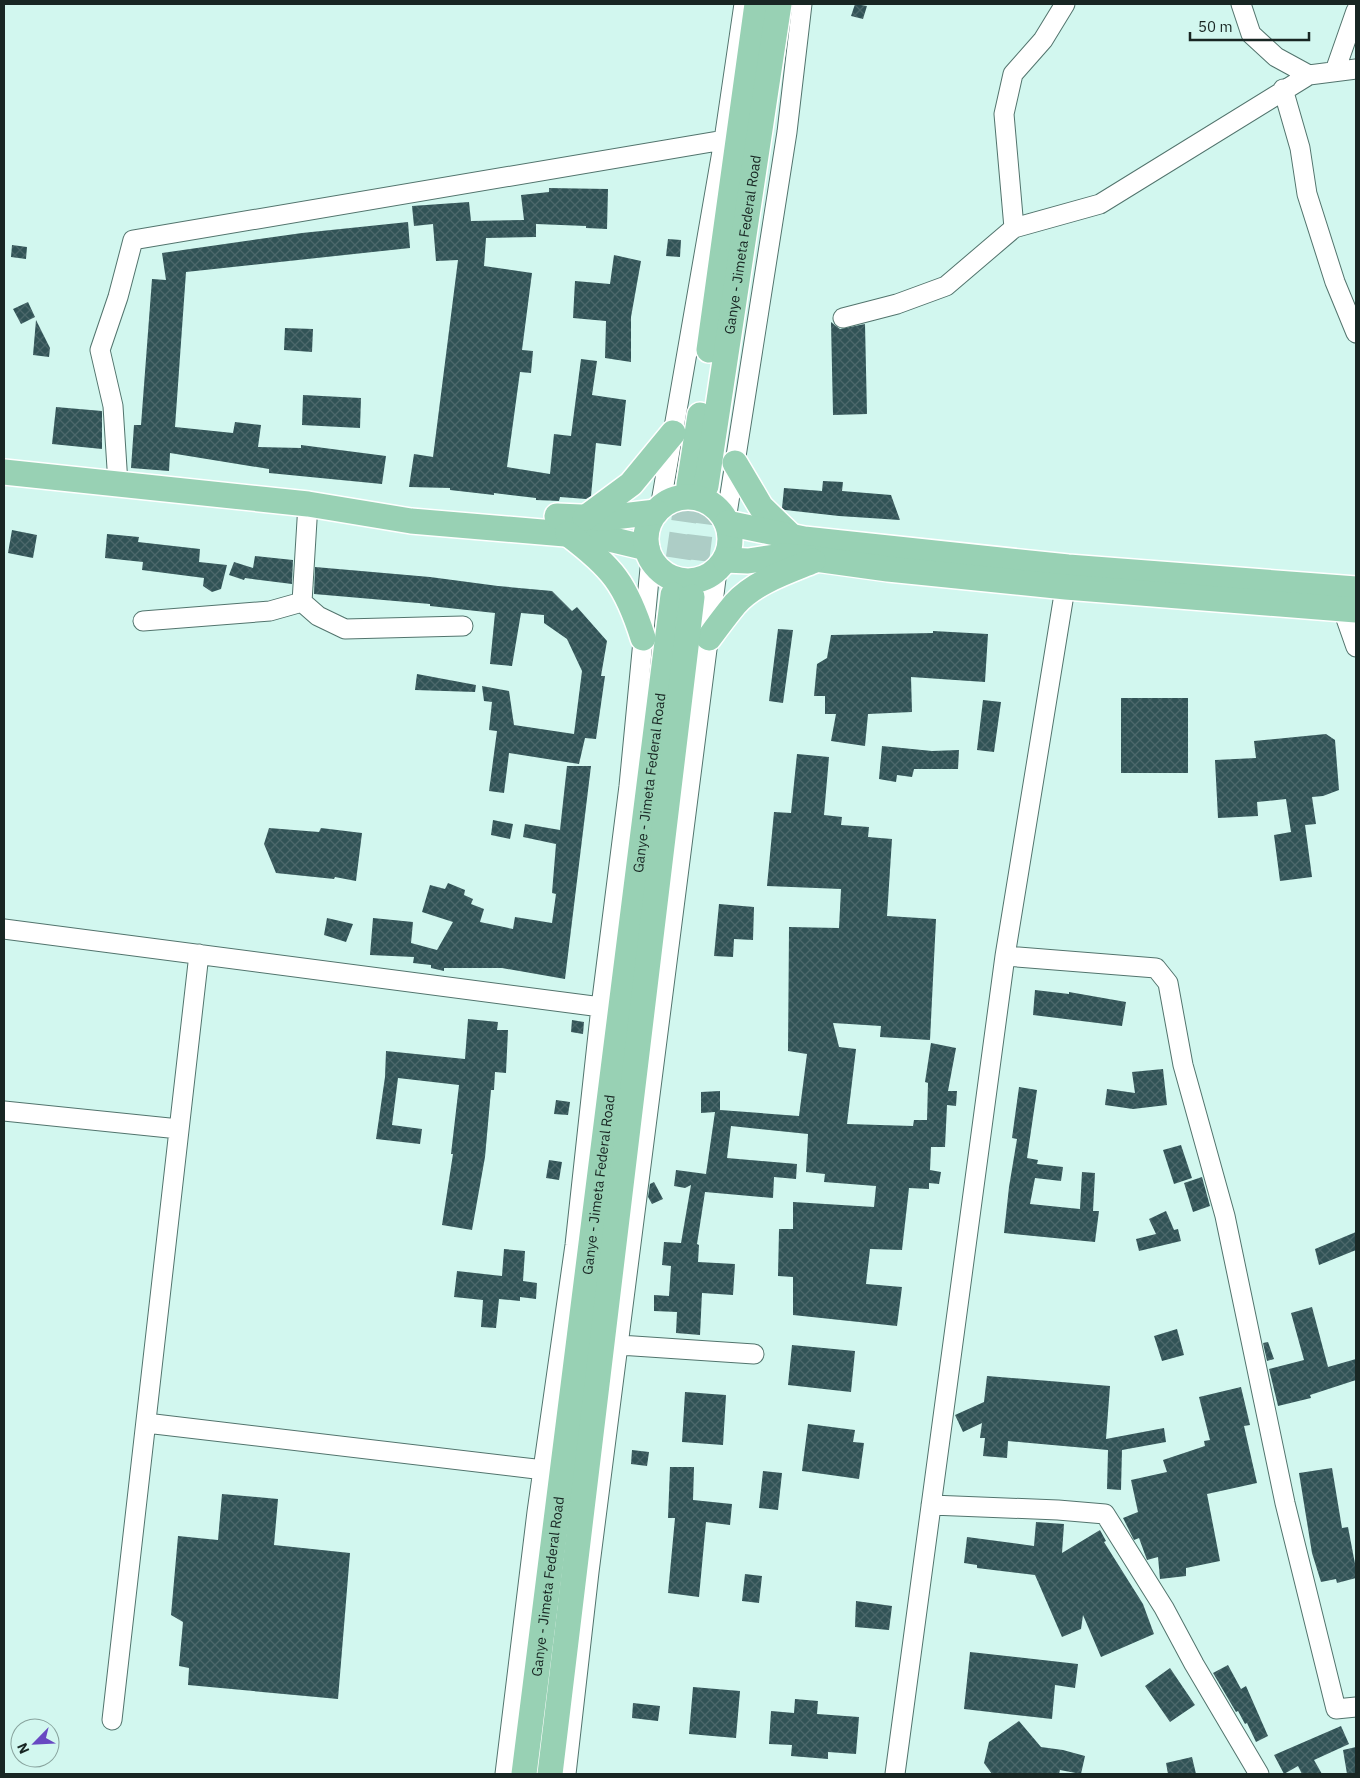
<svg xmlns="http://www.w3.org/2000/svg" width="1360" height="1778" font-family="'IBM Plex Sans',sans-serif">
  <defs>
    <pattern id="building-cross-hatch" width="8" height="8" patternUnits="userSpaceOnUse" patternTransform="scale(1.25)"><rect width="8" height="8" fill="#315356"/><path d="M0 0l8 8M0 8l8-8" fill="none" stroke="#4c686b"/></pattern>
  </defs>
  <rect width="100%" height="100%" fill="#d2f7ef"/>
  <!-- building -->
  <path fill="url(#building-cross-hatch)" d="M 855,4 L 867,6 L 863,19 L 851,16 Z
    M 549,188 L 608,189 L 607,229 L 586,228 L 586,226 L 536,224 L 536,237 L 486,238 L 484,266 L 532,273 L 522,350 L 533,351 L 531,373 L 520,372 L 507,467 L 550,474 L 554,434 L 571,436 L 581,359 L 597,361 L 592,395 L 626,400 L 621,446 L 596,443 L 591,496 L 586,499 L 560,497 L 559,501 L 536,500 L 536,498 L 494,493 L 494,495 L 450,490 L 450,488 L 409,487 L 414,454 L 433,457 L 458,260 L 436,261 L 433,224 L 414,226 L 412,206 L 469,202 L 471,221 L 524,220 L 521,195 L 549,192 Z
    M 408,222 L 410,248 L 186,272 L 175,427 L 233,433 L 235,422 L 261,425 L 258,447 L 301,448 L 301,445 L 386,456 L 382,484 L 269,473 L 269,469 L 170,453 L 169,471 L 131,468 L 134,425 L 141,425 L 152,279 L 166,280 L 162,253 L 302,233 Z
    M 668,239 L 681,240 L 680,257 L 666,256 Z
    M 12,245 L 27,247 L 26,259 L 11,257 Z
    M 614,255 L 641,261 L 631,317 L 631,362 L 605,358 L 606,321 L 573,318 L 575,281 L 610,284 Z
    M 28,302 L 35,317 L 21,324 L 13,309 Z
    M 36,320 L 50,348 L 49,357 L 33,355 Z
    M 831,322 L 840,329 L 865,324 L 867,414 L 833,415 Z
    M 285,328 L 313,329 L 312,352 L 284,350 Z
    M 303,395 L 361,398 L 360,428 L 302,425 Z
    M 56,407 L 102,411 L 102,449 L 52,444 Z
    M 823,481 L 843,482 L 842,491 L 891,495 L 900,520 L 839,516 L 785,510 L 782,508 L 784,488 L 822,491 Z
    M 12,530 L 37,535 L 33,558 L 8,553 Z
    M 107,534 L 139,537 L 138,542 L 200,549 L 199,562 L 227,565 L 221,589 L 212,592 L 203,586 L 204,578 L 142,570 L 143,562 L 105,558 Z
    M 255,556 L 293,560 L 292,584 L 245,578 L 244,580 L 229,575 L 234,562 L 253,568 Z
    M 315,567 L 430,577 L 498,586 L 552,591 L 572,611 L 577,607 L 607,641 L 601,676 L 605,676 L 596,739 L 585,738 L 579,764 L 509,753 L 504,793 L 489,791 L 497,731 L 489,730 L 492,702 L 484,701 L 482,686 L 509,691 L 514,725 L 574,734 L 582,671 L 567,639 L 544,623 L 544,615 L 521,613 L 512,666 L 490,664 L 495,613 L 430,606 L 430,604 L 314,594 Z
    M 778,629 L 793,630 L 783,703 L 769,701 Z
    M 933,631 L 988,634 L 985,682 L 911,677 L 912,712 L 868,714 L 865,746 L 831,741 L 836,714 L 825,714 L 825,696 L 814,696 L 817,664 L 827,658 L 831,635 L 933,633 Z
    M 417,674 L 476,685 L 475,692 L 415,690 Z
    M 1121,698 L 1188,698 L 1188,773 L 1121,773 Z
    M 983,700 L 1001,702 L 994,752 L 977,750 Z
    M 1326,734 L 1335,740 L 1339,790 L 1323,796 L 1312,797 L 1316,824 L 1305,825 L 1312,877 L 1280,881 L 1274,835 L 1291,832 L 1286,799 L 1257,802 L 1258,816 L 1218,818 L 1215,760 L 1256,758 L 1254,741 Z
    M 882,746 L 932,751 L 959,750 L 958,769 L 914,769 L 912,777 L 897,775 L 896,782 L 879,779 Z
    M 797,754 L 829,757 L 824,815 L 842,817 L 841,825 L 869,827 L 868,837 L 892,839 L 887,916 L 936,919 L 930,1040 L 880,1037 L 881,1026 L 833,1023 L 839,1047 L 856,1049 L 847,1124 L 913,1126 L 914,1120 L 927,1120 L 928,1083 L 925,1082 L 931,1043 L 956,1048 L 948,1091 L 957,1091 L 956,1106 L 947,1105 L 945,1147 L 931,1147 L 930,1170 L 941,1172 L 939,1184 L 929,1183 L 929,1189 L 909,1188 L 902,1250 L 870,1249 L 866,1284 L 902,1287 L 897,1326 L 793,1315 L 793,1277 L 778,1276 L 779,1229 L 793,1229 L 793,1202 L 874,1207 L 876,1186 L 824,1182 L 825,1174 L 806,1172 L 808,1134 L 731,1126 L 727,1158 L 797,1164 L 796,1179 L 774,1177 L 773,1198 L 705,1192 L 697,1244 L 699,1245 L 698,1262 L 735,1264 L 733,1295 L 702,1293 L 700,1335 L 676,1333 L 677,1312 L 654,1311 L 654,1295 L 669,1296 L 671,1266 L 662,1265 L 664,1242 L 681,1243 L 691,1185 L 685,1188 L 674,1186 L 676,1170 L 706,1174 L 715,1112 L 701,1113 L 701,1092 L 720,1091 L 720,1110 L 799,1116 L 807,1054 L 788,1051 L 789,927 L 839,928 L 841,889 L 767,886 L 774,812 L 791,813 Z
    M 567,766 L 591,766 L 565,979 L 502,968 L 444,968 L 444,971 L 431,968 L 431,965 L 413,963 L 414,957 L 370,955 L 373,918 L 413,922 L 411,943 L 437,950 L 453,922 L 422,912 L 430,885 L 445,889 L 448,883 L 465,890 L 464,895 L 473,899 L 471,904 L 484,909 L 480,922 L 513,929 L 515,917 L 552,923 L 556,894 L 552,893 L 556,844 L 523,837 L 525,824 L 560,830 Z
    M 493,820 L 513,824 L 510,839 L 491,835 Z
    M 269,828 L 319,832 L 321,828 L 362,833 L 356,881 L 335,877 L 334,879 L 276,873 L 264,844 Z
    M 719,904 L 754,907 L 753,940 L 734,939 L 733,957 L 714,956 Z
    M 327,918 L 353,924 L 346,942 L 324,935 Z
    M 1035,990 L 1069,994 L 1069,992 L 1126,1002 L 1122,1026 L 1033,1015 Z
    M 468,1019 L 498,1022 L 497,1030 L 508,1030 L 506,1073 L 495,1072 L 494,1090 L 491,1090 L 485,1157 L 472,1230 L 442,1225 L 453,1154 L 451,1154 L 459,1085 L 398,1078 L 392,1125 L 422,1129 L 420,1144 L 376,1139 L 385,1077 L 386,1051 L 465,1059 Z
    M 572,1020 L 584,1022 L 583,1034 L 571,1032 Z
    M 1163,1069 L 1167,1105 L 1133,1109 L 1105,1105 L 1107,1089 L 1135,1093 L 1132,1072 Z
    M 1019,1087 L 1037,1090 L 1027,1158 L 1038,1160 L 1037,1164 L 1063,1167 L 1061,1181 L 1035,1178 L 1030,1204 L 1080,1209 L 1082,1172 L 1095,1173 L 1093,1211 L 1099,1211 L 1095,1242 L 1004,1233 L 1009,1187 L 1017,1139 L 1012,1138 Z
    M 556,1100 L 570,1102 L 568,1115 L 554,1114 Z
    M 1181,1145 L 1192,1178 L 1174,1184 L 1163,1150 Z
    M 549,1160 L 562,1162 L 559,1180 L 546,1178 Z
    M 1202,1177 L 1210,1206 L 1193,1212 L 1184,1183 Z
    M 654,1182 L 663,1199 L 652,1204 L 648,1197 L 650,1184 Z
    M 1166,1211 L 1174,1230 L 1178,1229 L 1181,1241 L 1139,1251 L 1136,1239 L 1156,1234 L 1149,1219 Z
    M 1356,1232 L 1356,1250 L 1319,1265 L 1315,1249 Z
    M 504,1249 L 525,1251 L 523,1281 L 537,1283 L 536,1299 L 520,1297 L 520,1301 L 499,1299 L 496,1328 L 481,1327 L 483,1300 L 454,1297 L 457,1271 L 502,1276 Z
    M 1312,1307 L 1328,1367 L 1356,1359 L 1356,1380 L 1310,1395 L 1311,1398 L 1278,1406 L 1269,1369 L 1304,1360 L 1291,1313 Z
    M 1177,1329 L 1184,1355 L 1162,1361 L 1154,1336 Z
    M 1268,1342 L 1274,1359 L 1267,1361 L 1263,1343 Z
    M 792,1345 L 855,1351 L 851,1392 L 788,1385 Z
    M 987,1376 L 1110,1386 L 1106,1439 L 1164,1428 L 1166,1442 L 1122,1450 L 1121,1490 L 1107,1489 L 1108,1450 L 1008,1441 L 1007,1458 L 983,1456 L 985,1438 L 980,1438 L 982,1423 L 963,1432 L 955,1415 L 984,1402 Z
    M 1241,1387 L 1250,1425 L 1244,1426 L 1257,1483 L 1207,1494 L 1220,1561 L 1186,1568 L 1186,1576 L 1160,1579 L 1158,1557 L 1147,1560 L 1139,1538 L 1134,1540 L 1123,1518 L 1138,1512 L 1131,1480 L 1167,1472 L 1163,1460 L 1205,1446 L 1204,1441 L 1210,1440 L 1199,1397 Z
    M 685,1392 L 726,1395 L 723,1445 L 682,1442 Z
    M 808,1424 L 855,1430 L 853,1442 L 864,1443 L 859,1479 L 802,1471 Z
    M 632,1450 L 649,1452 L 647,1466 L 631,1464 Z
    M 670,1467 L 694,1467 L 693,1500 L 732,1504 L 730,1525 L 706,1522 L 699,1597 L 668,1593 L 675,1518 L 668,1518 Z
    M 1332,1468 L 1342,1528 L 1348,1527 L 1356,1569 L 1356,1578 L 1337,1583 L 1336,1579 L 1321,1582 L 1312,1553 L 1299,1473 Z
    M 763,1471 L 782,1473 L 778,1510 L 759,1508 Z
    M 222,1494 L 278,1499 L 274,1545 L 350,1553 L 338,1699 L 188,1685 L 189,1668 L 179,1666 L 183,1622 L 171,1615 L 178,1536 L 218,1540 Z
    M 1036,1522 L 1064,1524 L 1062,1553 L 1100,1530 L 1106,1541 L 1104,1542 L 1143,1604 L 1154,1634 L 1101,1657 L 1083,1615 L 1081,1629 L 1062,1637 L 1035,1575 L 977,1568 L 977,1565 L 964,1563 L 967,1537 L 1034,1546 Z
    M 745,1574 L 762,1576 L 759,1603 L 742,1601 Z
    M 856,1601 L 892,1606 L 889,1630 L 855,1627 Z
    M 970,1652 L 1078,1664 L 1075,1688 L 1055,1685 L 1052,1719 L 964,1709 Z
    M 1228,1665 L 1241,1689 L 1246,1686 L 1268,1736 L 1256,1742 L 1247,1723 L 1245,1724 L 1238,1711 L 1236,1712 L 1213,1673 Z
    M 1170,1668 L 1195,1705 L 1170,1722 L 1145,1686 Z
    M 693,1687 L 740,1691 L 736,1738 L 689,1734 Z
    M 795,1699 L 818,1701 L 817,1714 L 859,1717 L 856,1754 L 828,1752 L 828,1759 L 791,1756 L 792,1745 L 769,1744 L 771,1711 L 794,1713 Z
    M 633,1703 L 660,1706 L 658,1721 L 632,1718 Z
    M 1019,1721 L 1041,1747 L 1063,1750 L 1085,1756 L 1081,1774 L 1060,1770 L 1059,1774 L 992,1774 L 984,1763 L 989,1742 Z
    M 1341,1726 L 1349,1744 L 1314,1760 L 1322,1774 L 1302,1774 L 1298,1766 L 1284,1774 L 1274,1755 Z
    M 1356,1747 L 1356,1774 L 1347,1774 L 1343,1750 Z
    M 1192,1757 L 1196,1774 L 1168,1774 L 1166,1763 Z"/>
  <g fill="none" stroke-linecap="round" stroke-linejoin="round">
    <!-- major-tunnel -->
    <path stroke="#adcdc6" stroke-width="25" stroke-dasharray="25 12" stroke-linecap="butt" d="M 673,595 L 689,485
      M 692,597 L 706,486"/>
    <!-- minor casing -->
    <g stroke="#52746d" stroke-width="21">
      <path id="minor" d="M 1241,4 L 1251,34 L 1276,57 L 1309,75
        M 1335,71 L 1356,11
        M 1283,89 L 1300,148 L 1307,194 L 1335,282 L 1356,333
        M 1014,228 L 1004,114 L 1013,74 L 1043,40 L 1065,4
        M 843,318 L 897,304 L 946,286 L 1014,228 L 1100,204 L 1309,75 L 1356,69
        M 118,484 L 113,406 L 100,350 L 118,297 L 133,240 L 724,140
        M 308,504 L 302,602 L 318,616 L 345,629 L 463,626
        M 660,508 L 724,140 L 744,4
        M 726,520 L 787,132 L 802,4
        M 1343,610 L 1356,647
        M 143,621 L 270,611 L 302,602
        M 4,929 L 601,1007
        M 1005,956 L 1156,968 L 1168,983 L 1183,1065 L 1225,1216 L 1285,1503 L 1336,1709 L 1356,1707
        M 4,1111 L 179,1129
        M 619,1345 L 754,1354
        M 146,1423 L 544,1470
        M 931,1505 L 1058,1510 L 1105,1514 L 1164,1608 L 1194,1664 L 1259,1774
        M 112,1720 L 199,954
        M 505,1774 L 537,1512 L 575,1245 L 601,1007 L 629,786 L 651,558
        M 566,1774 L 589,1572 L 717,571
        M 895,1774 L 1005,956 L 1067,576"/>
    </g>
    <!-- major casing -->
    <g stroke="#fff" stroke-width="28">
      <g id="major">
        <path d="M 709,350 L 757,4"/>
        <path d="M 735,463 L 761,507 L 792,537"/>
        <path d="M 4,472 L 308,504 L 411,521 L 601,537 L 647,548"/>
        <path d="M 689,485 L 700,415"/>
        <path id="s1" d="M 706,486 L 779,4"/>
        <circle cx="688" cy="539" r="42"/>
        <path d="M 557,516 L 605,518 L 656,512"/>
        <path d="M 585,518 L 631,484 L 673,433"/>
        <path d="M 727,523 L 804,539 L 1068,567 L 1356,589"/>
        <path d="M 568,534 C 612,567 626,584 643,638"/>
        <path d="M 725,560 L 748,561 L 782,556 L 801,557 L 888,569 L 1066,587 L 1356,610"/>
        <path d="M 709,638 C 717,627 726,615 735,604 C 755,582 786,572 813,561"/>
        <path id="s2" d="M 524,1774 L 673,595"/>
        <path d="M 550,1774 L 692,597"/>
      </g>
    </g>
    <!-- minor -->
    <use href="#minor" stroke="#fff" stroke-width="19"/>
    <!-- major -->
    <use href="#major" stroke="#98d1b4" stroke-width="25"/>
  </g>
  <g text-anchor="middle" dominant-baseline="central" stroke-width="5" stroke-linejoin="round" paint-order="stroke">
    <!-- street labels -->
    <g font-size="14" fill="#182623" stroke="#d2f7ef">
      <text stroke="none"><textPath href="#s1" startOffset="244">Ganye - Jimeta Federal Road</textPath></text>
      <text stroke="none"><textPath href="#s2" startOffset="999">Ganye - Jimeta Federal Road</textPath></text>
      <text stroke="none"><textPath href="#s2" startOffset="594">Ganye - Jimeta Federal Road</textPath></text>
      <text stroke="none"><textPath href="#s2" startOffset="189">Ganye - Jimeta Federal Road</textPath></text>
    </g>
  </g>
  <!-- border -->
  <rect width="1360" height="1778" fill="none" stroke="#182623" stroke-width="10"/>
  <!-- north arrow -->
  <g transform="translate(35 1743) rotate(246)"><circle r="24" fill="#d2f7ef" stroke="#88a39d"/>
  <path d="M0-4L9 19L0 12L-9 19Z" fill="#6849c2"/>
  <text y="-8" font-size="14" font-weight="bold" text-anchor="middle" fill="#182623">N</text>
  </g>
  <!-- scale -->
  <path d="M1190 32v8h119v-8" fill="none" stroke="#182623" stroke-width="2.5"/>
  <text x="1198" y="32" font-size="15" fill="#182623" stroke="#d2f7ef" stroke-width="4" paint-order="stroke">50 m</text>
</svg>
